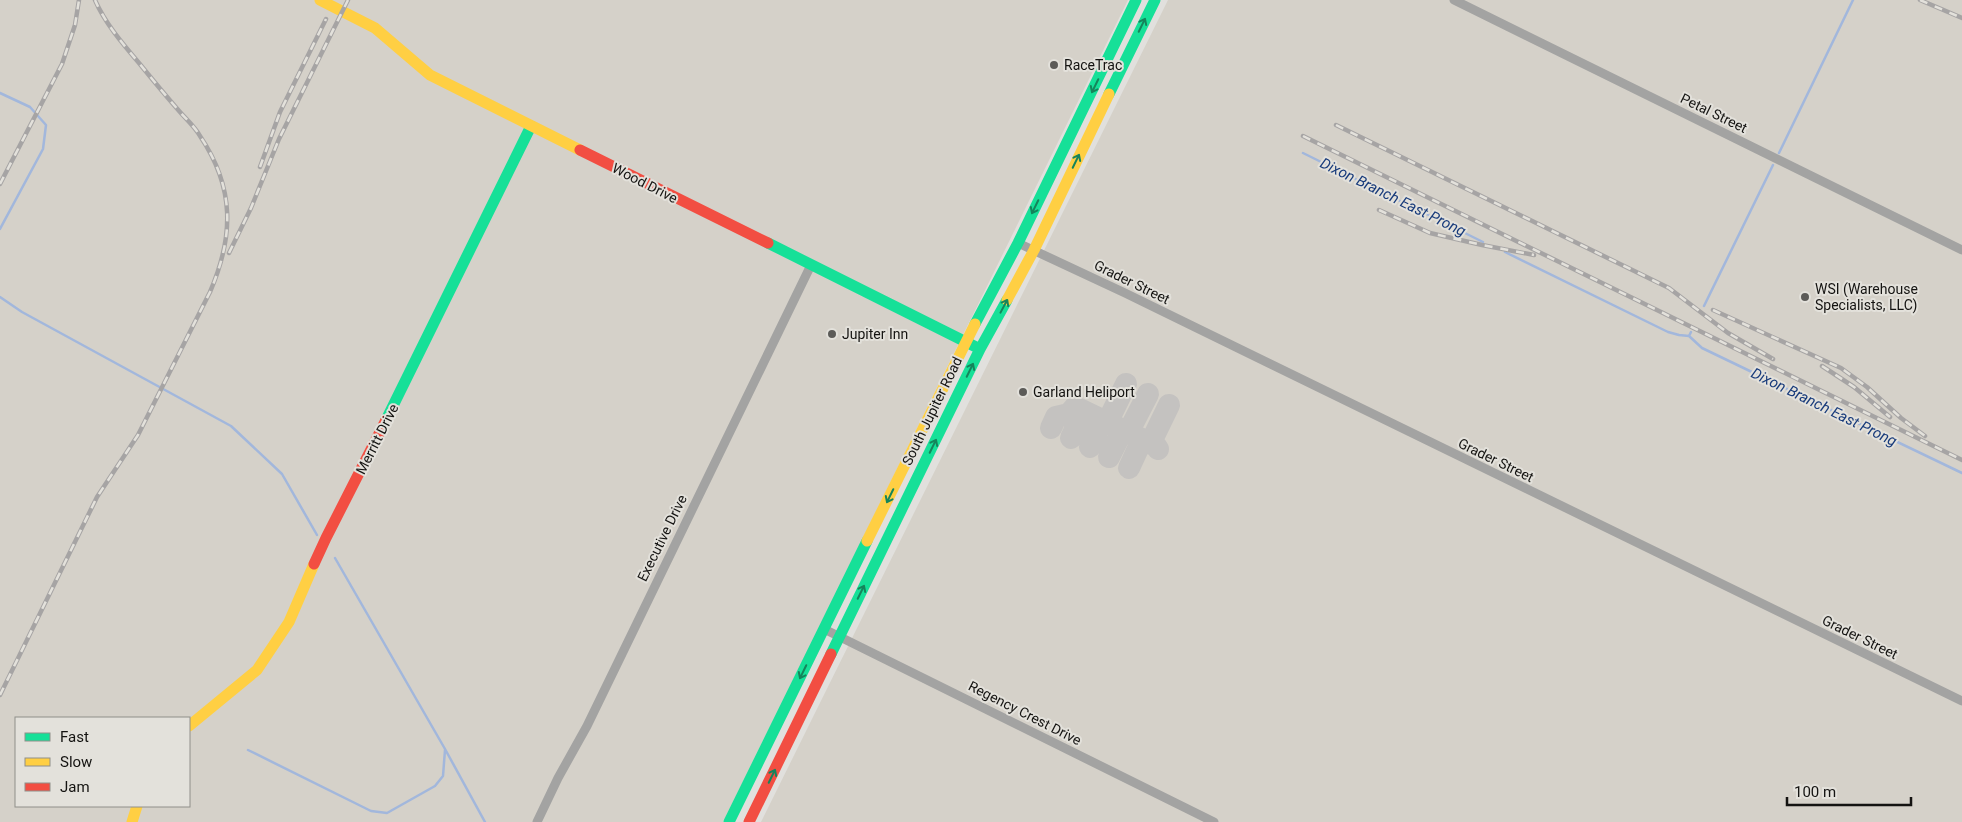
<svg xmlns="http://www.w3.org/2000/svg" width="1962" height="822" font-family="Roboto,sans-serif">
  <rect width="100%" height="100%" fill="#e1e0dd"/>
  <!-- built -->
  <path fill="#d5d1c9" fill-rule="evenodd" d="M 0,0 L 1128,0 L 723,822 L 0,822 ZM 16,718 L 189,718 L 189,806 L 16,806 Z
    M 1168,0 L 1962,0 L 1962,822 L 761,822 Z"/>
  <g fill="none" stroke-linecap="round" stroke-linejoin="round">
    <!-- stream -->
    <path stroke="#a2b7dc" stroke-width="2.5" d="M 0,93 L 30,107 L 46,125 L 43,149 L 0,229
      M 1303,153 L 1483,242
      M 1779,153 L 1853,0
      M 1505,252 L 1668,332 L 1679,335 L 1689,336
      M 0,297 L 22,312 L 231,426 L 282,474 L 317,535
      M 1704,306 L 1773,165
      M 1691,332 L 1689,336 L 1702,348 L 1962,473
      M 335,558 L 445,749 L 485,822
      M 248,750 L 371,811 L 387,813 L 435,786 L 443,776 L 445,750"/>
    <!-- taxiway -->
    <path stroke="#c4c2c0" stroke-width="22" d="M 1110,424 L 1109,419 L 1126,384
      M 1051,428 L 1056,417 L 1069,414 L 1075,407 L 1156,446 L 1158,449
      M 1131,434 L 1130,429 L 1148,394
      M 1071,438 L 1082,414 L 1085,412
      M 1152,444 L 1152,440 L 1169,405
      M 1090,447 L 1101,423 L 1105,422
      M 1109,457 L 1121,433 L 1125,431
      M 1129,468 L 1141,442 L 1145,441"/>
    <!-- street -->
    <path stroke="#a3a3a2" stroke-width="9" d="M 1454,0 L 1962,250
      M 1018,243 L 1125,293 L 1962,701
      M 824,629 L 1214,822
      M 537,822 L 558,778 L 587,726 L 811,265"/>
    <!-- fast -->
    <path stroke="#16e098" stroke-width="11" d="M 1109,94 L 1155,0
      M 768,243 L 980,349
      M 975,324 L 1018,243 L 1136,0
      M 386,420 L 531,126
      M 831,654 L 980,349 L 1007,300
      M 729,822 L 867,541"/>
    <!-- slow -->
    <path stroke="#ffcf43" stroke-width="11" d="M 320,0 L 375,28 L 430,75 L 580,150
      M 1007,300 L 1034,250 L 1109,94
      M 867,541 L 975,324
      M 189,726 L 257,670 L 289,622 L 314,564
      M 132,822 L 137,806"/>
    <!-- jam -->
    <path stroke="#f24e42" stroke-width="11" d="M 580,150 L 768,243
      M 314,564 L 326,538 L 386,420
      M 749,822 L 831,654"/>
    <!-- rail casing -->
    <g stroke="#a6a4a4" stroke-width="4.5">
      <path id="rail" d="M 1920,0 L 1962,18
        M 1336,125 L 1669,288 L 1728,333 L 1773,359
        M 1303,136 L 1962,460
        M 260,167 L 280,112 L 326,19
        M 0,184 L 62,64 L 75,25 L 79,0
        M 1379,210 L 1430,233 L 1482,245 L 1534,255
        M 229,253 L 251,208 L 279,139 L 348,0
        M 1713,310 L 1841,368 L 1867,387 L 1901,418 L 1925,436
        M 1822,366 L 1854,387 L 1890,417
        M 0,695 L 97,497 L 138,435 L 210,292 C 234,236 235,188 200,136 C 195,127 187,120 180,112 C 166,96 152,79 139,63 C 122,43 105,23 95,0"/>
    </g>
    <!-- rail -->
    <use href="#rail" stroke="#e3e1db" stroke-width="2.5" stroke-dasharray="8" stroke-linecap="butt"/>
  </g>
  <!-- one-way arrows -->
  <defs><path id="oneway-shaft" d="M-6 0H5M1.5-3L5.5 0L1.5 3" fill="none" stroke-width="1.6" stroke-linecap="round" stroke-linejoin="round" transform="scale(1.25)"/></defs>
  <g stroke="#15845b">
    <use href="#oneway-shaft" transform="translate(1142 25) rotate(-64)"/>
    <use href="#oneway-shaft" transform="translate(1095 86) rotate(116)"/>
    <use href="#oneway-shaft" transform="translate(1076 161) rotate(-64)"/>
    <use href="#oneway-shaft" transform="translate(1035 207) rotate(116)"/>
    <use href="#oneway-shaft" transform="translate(1004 306) rotate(-62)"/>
    <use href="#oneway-shaft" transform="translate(970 370) rotate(-64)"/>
    <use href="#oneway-shaft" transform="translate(933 446) rotate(-64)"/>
    <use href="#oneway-shaft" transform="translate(890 496) rotate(116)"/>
    <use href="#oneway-shaft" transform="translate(861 592) rotate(-64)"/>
    <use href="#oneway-shaft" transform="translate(803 672) rotate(116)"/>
    <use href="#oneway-shaft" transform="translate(772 776) rotate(-64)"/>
  </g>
  <!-- markers -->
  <g fill="#5c5b58" stroke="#e3e1db" stroke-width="2">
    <circle cx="1054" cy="65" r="5"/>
    <circle cx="1805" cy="297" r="5"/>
    <circle cx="832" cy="334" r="5"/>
    <circle cx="1023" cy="392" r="5"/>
  </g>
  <g text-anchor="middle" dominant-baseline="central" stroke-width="4" stroke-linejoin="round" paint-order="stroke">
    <!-- poi labels -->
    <g font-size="14" fill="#141311" stroke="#e3e1db" text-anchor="start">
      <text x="1064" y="65">RaceTrac</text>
      <text x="1815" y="289">WSI (Warehouse<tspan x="1815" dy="16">Specialists, LLC)</tspan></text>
      <text x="842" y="334">Jupiter Inn</text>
      <text x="1033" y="392">Garland Heliport</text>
    </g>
    <!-- street labels -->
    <g font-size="14" fill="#141311" stroke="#e3e1db">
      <text transform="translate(1714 113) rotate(26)">Petal Street</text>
      <text transform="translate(645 183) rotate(27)">Wood Drive</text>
      <text transform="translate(1132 282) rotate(26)">Grader Street</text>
      <text transform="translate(932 411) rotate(-64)">South Jupiter Road</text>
      <text transform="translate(377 439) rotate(-63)">Merritt Drive</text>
      <text transform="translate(1496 460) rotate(26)">Grader Street</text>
      <text transform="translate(662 538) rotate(-64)">Executive Drive</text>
      <text transform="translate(1860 637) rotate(26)">Grader Street</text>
      <text transform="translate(1025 713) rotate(27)">Regency Crest Drive</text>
    </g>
    <!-- water labels -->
    <g font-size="15" font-style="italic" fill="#183b7b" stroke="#e3e1db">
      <text transform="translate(1393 197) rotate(26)">Dixon Branch East Prong</text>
      <text transform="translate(1824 407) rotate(26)">Dixon Branch East Prong</text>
    </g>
  </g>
  <!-- legend -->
  <rect x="15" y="717" width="175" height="90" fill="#e3e1db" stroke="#908f8a"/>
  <rect x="25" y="733" width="25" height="8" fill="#16e098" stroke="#908f8a"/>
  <text x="60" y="742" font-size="15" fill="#141311">Fast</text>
  <rect x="25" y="758" width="25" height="8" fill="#ffcf43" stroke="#908f8a"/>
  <text x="60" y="767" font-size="15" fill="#141311">Slow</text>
  <rect x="25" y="783" width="25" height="8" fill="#f24e42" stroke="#908f8a"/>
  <text x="60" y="792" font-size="15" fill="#141311">Jam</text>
  <!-- scale -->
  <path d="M1787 797v8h124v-8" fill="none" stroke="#141311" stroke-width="2.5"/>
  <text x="1794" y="797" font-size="15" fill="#141311" stroke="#e3e1db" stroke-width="4" paint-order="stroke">100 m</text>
</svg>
